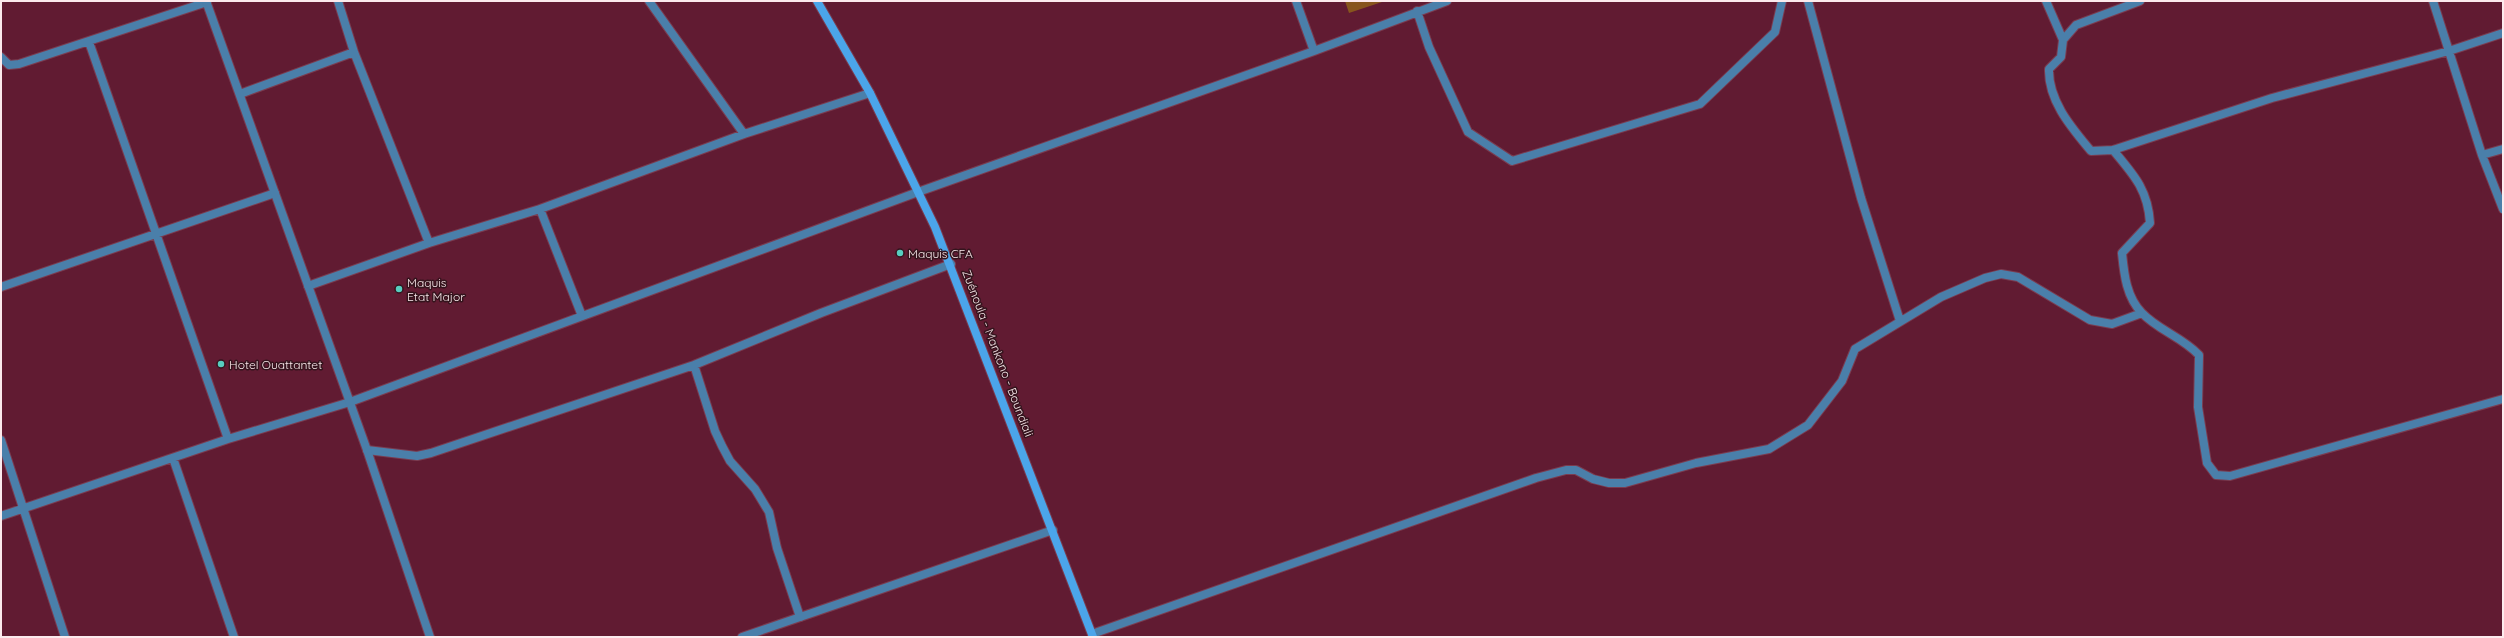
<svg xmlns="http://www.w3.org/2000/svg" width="2504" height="638" font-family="Quicksand,sans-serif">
  <rect width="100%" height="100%" fill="#611b32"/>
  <!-- green -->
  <path fill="#87551d" d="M 1345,1 L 1385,1 L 1349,13 Z"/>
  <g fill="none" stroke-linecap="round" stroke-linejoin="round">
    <!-- minor casing -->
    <g stroke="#7a3c50" stroke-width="10">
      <path id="minor" d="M 338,1 L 354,52 L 429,243
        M 649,1 L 744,134
        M 1296,1 L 1314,51
        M 1808,1 L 1861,198 L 1900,321
        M 2046,1 L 2063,40 L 2061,57 L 2049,69 C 2048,101 2072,128 2091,151 L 2113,150 L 2272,98 L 2449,51 L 2503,33
        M 2433,1 L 2482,155 L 2503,209
        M 1417,11 L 1429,47 L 1468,132 L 1512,161 L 1700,104 L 1775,32 L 1782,1
        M 2063,40 L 2076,25 L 2140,1
        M 89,42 L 228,439
        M 1,57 L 9,65 L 19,64 L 207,2
        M 240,94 L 354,52
        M 2113,150 C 2134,175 2148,190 2150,223 L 2122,253 C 2124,273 2126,297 2142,313 C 2158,330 2182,337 2199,355 L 2198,407 L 2207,463 L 2216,475 L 2230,476 L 2503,399
        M 2482,155 L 2503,149
        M 540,209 L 582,316
        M 308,286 L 429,243 L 540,209 L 744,134 L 870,93
        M 1,287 L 275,193
        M 694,365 L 715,431 L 722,446 L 730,461 L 755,489 L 769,512 L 777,548 L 800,617
        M 1,440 L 65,637
        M 367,450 L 417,456 L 431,453 L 694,365 L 821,313 L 951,264
        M 173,458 L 234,637
        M 1,516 L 228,439 L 350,402 L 918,192 L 1314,51 L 1447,1
        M 1092,634 L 1536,478 L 1566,470 L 1576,470 L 1593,479 L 1609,483 L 1625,483 L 1696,463 L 1769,449 L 1808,425 L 1842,381 L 1855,349 L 1941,297 L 1985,278 L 2001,274 L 2018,277 L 2090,320 L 2112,324 L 2142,313"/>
    </g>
    <!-- tertiary casing -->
    <g stroke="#7a3c50" stroke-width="10">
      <path id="tertiary" d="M 206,1 L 367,450 L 430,637
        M 742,637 L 1053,530"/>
    </g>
    <!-- secondary casing -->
    <g stroke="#7a3c50" stroke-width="10">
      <path id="secondary" d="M 817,1 L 870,93 L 935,227 L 1093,637"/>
    </g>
    <!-- minor -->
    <use href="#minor" stroke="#4a7faa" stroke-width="8"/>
    <!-- tertiary -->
    <use href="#tertiary" stroke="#4a7faa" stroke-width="8"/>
    <!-- secondary -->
    <use href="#secondary" stroke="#4ba5ea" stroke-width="8"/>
  </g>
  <!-- markers -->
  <g fill="#58cec0" stroke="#34141d" stroke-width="1.5">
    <circle cx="900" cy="253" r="4"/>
    <circle cx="399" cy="289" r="4"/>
    <circle cx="221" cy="364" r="4"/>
  </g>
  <g text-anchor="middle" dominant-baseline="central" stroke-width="3" stroke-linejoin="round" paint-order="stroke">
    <!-- poi labels -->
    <g font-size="12" fill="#fceaed" stroke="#34141d" text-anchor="start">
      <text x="908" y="253">Maquis CFA</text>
      <text x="407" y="282">Maquis<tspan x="407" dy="14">Etat Major</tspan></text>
      <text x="229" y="364">Hotel Ouattantet</text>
    </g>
    <!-- street labels -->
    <g font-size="12" fill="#fceaed" stroke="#34141d">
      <text transform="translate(998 353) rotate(69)">Zuénoula - Mankono - Boundiali</text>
    </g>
  </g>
  <!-- border -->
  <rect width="2504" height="638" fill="none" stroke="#fceaed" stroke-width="4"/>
</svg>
